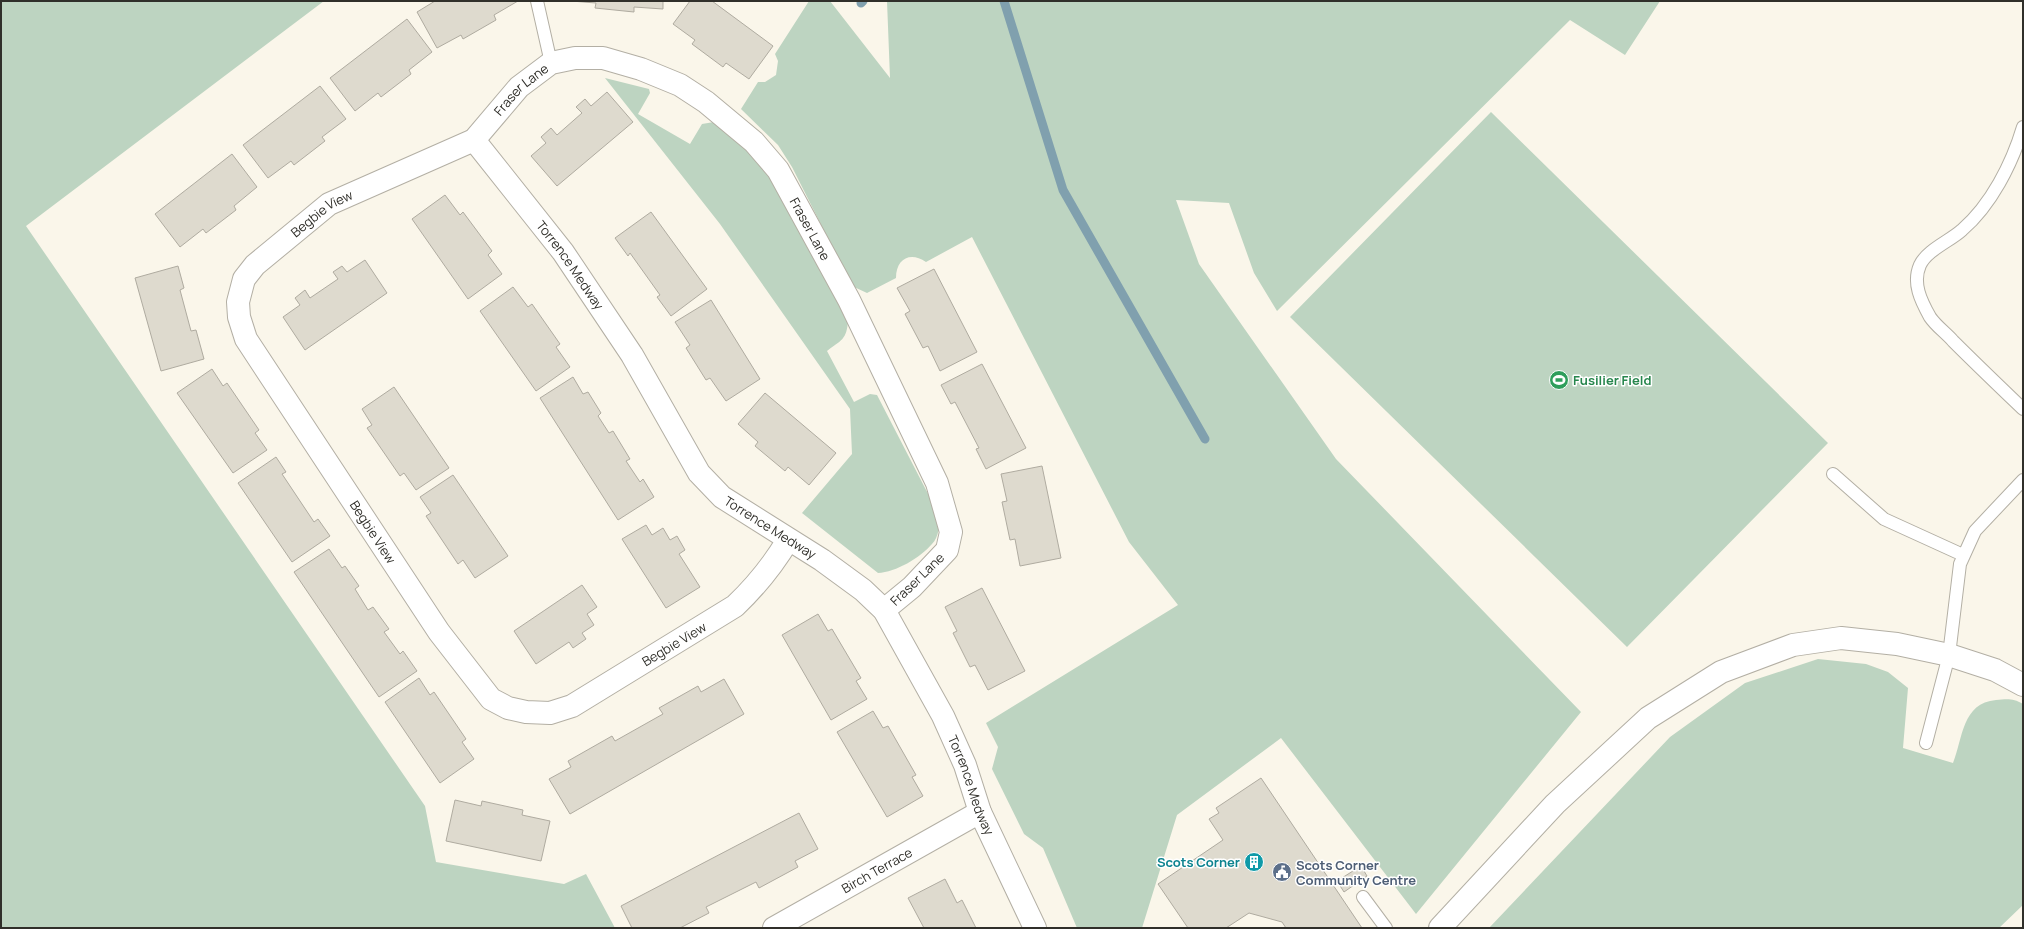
<svg xmlns="http://www.w3.org/2000/svg" width="2024" height="929" font-family="Manrope,sans-serif">
  <rect width="100%" height="100%" fill="#faf6ea"/>
  <!-- green -->
  <path fill="#bdd4c1" d="M 1,1 L 324,1 L 26,226 L 425,806 L 436,862 L 564,884 L 586,874 L 615,928 L 1,928 Z
    M 809,1 L 830,1 L 890,78 L 887,1 L 1660,1 L 1625,55 L 1570,20 L 1277,311 L 1254,273 L 1229,203 L 1176,200 L 1199,264 L 1336,459 L 1581,712 L 1416,914 L 1281,738 L 1177,815 L 1142,928 L 1077,928 L 1043,848 L 1024,834 L 992,769 L 998,747 L 986,723 L 1178,605 L 1129,542 L 972,237 L 926,262 C 910,251 896,259 896,278 L 867,293 L 852,286 L 792,167 L 778,145 L 741,109 L 758,82 L 765,82 L 776,75 L 778,61 L 775,54 Z
    M 605,78 L 649,89 L 650,93 L 638,114 L 690,144 L 702,124 L 714,122 L 729,130 L 774,181 L 848,320 C 847,340 841,340 827,351 L 854,402 L 870,394 L 877,395 L 940,517 C 939,526 939,537 932,544 C 920,558 896,572 878,573 L 802,513 L 852,454 L 850,409 L 720,224 Z
    M 1491,112 L 1828,443 L 1627,647 L 1290,317 Z
    M 1818,659 L 1866,664 L 1888,672 L 1908,688 L 1903,748 L 1953,763 C 1963,738 1962,703 1996,700 C 2007,699 2013,698 2023,704 L 2023,905 L 1999,928 L 1489,928 L 1670,737 L 1745,683 Z"/>
  <g fill="none" stroke-linecap="round" stroke-linejoin="round">
    <!-- stream -->
    <path stroke="#80a0ae" stroke-width="9" d="M 1004,1 L 1063,190 L 1205,439
      M 861,3 L 863,1"/>
  </g>
  <!-- building -->
  <path fill="#dedace" stroke="#afaba0" d="M 435,1 L 518,1 L 494,15 L 496,20 L 463,39 L 461,35 L 437,48 L 417,12 Z
    M 571,1 L 663,1 L 663,9 L 634,7 L 634,12 L 595,8 L 596,3 Z
    M 690,1 L 712,1 L 773,46 L 749,79 L 726,63 L 723,67 L 692,44 L 695,40 L 673,24 Z
    M 407,19 L 432,52 L 409,70 L 411,74 L 381,97 L 378,93 L 355,111 L 330,78 Z
    M 320,86 L 346,119 L 322,137 L 325,141 L 294,165 L 291,161 L 268,178 L 243,145 Z
    M 607,92 L 633,122 L 557,186 L 531,156 L 546,143 L 541,137 L 551,128 L 557,135 L 582,113 L 576,107 L 585,99 L 591,106 Z
    M 232,154 L 257,187 L 234,206 L 236,210 L 206,233 L 203,229 L 180,247 L 155,214 Z
    M 445,195 L 460,215 L 463,212 L 492,251 L 488,255 L 502,274 L 468,299 L 412,219 Z
    M 651,212 L 707,289 L 671,316 L 657,297 L 660,295 L 630,253 L 628,256 L 615,238 Z
    M 365,260 L 387,293 L 305,350 L 283,317 L 300,305 L 295,298 L 305,290 L 310,298 L 338,279 L 333,272 L 342,266 L 347,272 Z
    M 178,266 L 184,288 L 180,290 L 191,331 L 196,330 L 204,359 L 161,371 L 135,278 Z
    M 934,269 L 977,352 L 940,371 L 928,346 L 923,348 L 905,314 L 910,311 L 897,288 Z
    M 513,287 L 528,307 L 532,304 L 560,344 L 556,347 L 570,367 L 536,391 L 480,311 Z
    M 711,300 L 760,379 L 726,401 L 710,378 L 706,380 L 686,348 L 690,345 L 675,322 Z
    M 982,364 L 1026,448 L 986,469 L 976,449 L 979,448 L 955,402 L 951,404 L 941,385 Z
    M 212,369 L 223,386 L 227,383 L 259,430 L 255,433 L 267,450 L 233,473 L 177,393 Z
    M 573,377 L 583,394 L 588,392 L 601,413 L 598,416 L 609,433 L 613,431 L 630,459 L 626,461 L 640,482 L 643,479 L 654,497 L 618,520 L 540,398 Z
    M 394,387 L 449,468 L 416,490 L 404,473 L 400,476 L 367,428 L 372,425 L 362,409 Z
    M 765,393 L 836,453 L 809,485 L 788,467 L 785,471 L 755,446 L 758,442 L 738,424 Z
    M 276,457 L 286,472 L 282,474 L 314,522 L 318,519 L 330,536 L 292,562 L 238,483 Z
    M 1042,466 L 1061,558 L 1020,566 L 1015,539 L 1010,540 L 1002,502 L 1007,501 L 1001,474 Z
    M 453,475 L 508,556 L 475,578 L 463,560 L 458,564 L 426,516 L 431,513 L 420,497 Z
    M 646,525 L 652,535 L 663,528 L 670,540 L 677,536 L 685,550 L 679,554 L 700,587 L 666,608 L 622,539 Z
    M 329,549 L 342,568 L 345,566 L 359,586 L 355,589 L 368,610 L 373,607 L 389,629 L 384,632 L 400,654 L 403,651 L 417,671 L 379,697 L 294,572 Z
    M 582,585 L 597,607 L 587,614 L 594,625 L 582,633 L 586,639 L 573,648 L 569,642 L 536,664 L 514,631 Z
    M 982,588 L 1025,671 L 988,690 L 975,665 L 970,667 L 953,633 L 957,631 L 945,607 Z
    M 818,614 L 828,631 L 832,629 L 861,678 L 856,681 L 867,699 L 831,720 L 782,635 Z
    M 419,678 L 430,695 L 434,692 L 466,739 L 462,742 L 474,759 L 440,783 L 385,702 Z
    M 724,679 L 744,714 L 570,814 L 549,779 L 571,767 L 568,761 L 612,736 L 615,741 L 663,714 L 659,708 L 698,686 L 701,692 Z
    M 873,711 L 883,728 L 888,726 L 916,775 L 912,777 L 923,796 L 887,817 L 837,732 Z
    M 1261,778 L 1362,928 L 1286,928 L 1282,922 L 1249,913 L 1226,928 L 1188,928 L 1158,884 L 1223,840 L 1209,819 L 1219,813 L 1216,808 Z
    M 455,800 L 481,806 L 482,801 L 523,810 L 522,815 L 550,821 L 541,861 L 446,841 Z
    M 799,813 L 818,849 L 795,861 L 798,867 L 759,888 L 756,882 L 706,907 L 709,913 L 680,928 L 632,928 L 621,906 Z
    M 1361,866 L 1367,876 L 1344,892 L 1337,881 Z
    M 945,879 L 957,903 L 962,900 L 976,928 L 924,928 L 908,898 Z"/>
  <g fill="none" stroke-linecap="round" stroke-linejoin="round">
    <!-- lane casing -->
    <g stroke="#b3afa4" stroke-width="14">
      <path id="lane" d="M 537,1 L 551,63
        M 2023,127 C 2012,164 1991,205 1962,230 C 1950,241 1927,250 1920,265 C 1912,283 1921,301 1930,317 C 1936,326 1946,333 1953,341 C 1976,364 1999,386 2023,409
        M 1833,474 L 1884,519 L 1963,555
        M 1926,743 L 1949,655 L 1960,564 L 1975,531 L 2023,480
        M 1363,897 L 1386,928"/>
    </g>
    <!-- street casing -->
    <g stroke="#b3afa4" stroke-width="24">
      <g id="street">
        <path id="s1" d="M 474,140 L 563,252 L 632,355 L 699,473 L 722,497 L 822,560 L 863,590 L 884,610 L 943,716 L 965,765 L 980,812 L 1035,928"/>
        <path id="s2" d="M 788,540 C 773,565 756,586 735,606 L 572,706 L 550,713 L 526,712 L 508,708 L 491,699 L 439,632 L 246,339 L 239,317 L 238,302 L 244,279 L 255,265 L 329,204 L 474,140 L 519,87 L 551,63 L 575,58 L 603,58 L 641,69 L 680,85 L 706,102 L 754,142 L 778,170 L 849,300 L 937,483 L 951,532 L 947,550 L 912,587 L 884,610"/>
        <path id="s3" d="M 774,928 L 980,812"/>
        <path d="M 1440,928 L 1555,804 L 1648,718 L 1721,672 L 1793,645 L 1841,638 L 1897,644 L 1949,655 L 1995,670 L 2023,685"/>
      </g>
    </g>
    <!-- lane -->
    <use href="#lane" stroke="#fff" stroke-width="12"/>
    <!-- street -->
    <use href="#street" stroke="#fff" stroke-width="22"/>
  </g>
  <!-- icons -->
  <defs>
    <g id="stadium-disc" transform="scale(1)"><circle r="9.5" fill="#2e9e5b" stroke="#fff"/><path d="M0-5a6.5 5 0 1 0 0 10a6.5 5 0 1 0 0-10ZM-3.5-1.8h7v3.6h-7Z" fill="#fff"/></g>
    <g id="building-disc" transform="scale(1)"><circle r="9.5" fill="#0f9aa8" stroke="#fff"/><path d="M-4-6H4V6H1V3H-1V6H-4ZM-2.5-4.3h1.7v1.8h-1.7ZM.8-4.3h1.7v1.8H.8ZM-2.5-1h1.7V.8h-1.7ZM.8-1h1.7V.8H.8Z" fill="#fff"/></g>
    <g id="civic-disc" transform="scale(1)"><circle r="9.5" fill="#5c6f8a" stroke="#fff"/><path d="M-.6-6.5H3V-4.5H.6V-3L4-1V1h2V6H-6V1h2V-1L-.6-3ZM-1.2 2.5V6h2.4V2.5Z" fill="#fff"/></g>
  </defs>
  <g fill-rule="evenodd">
    <use href="#stadium-disc" x="1559" y="380"/>
    <use href="#building-disc" x="1254" y="862"/>
    <use href="#civic-disc" x="1282" y="872"/>
  </g>
  <g text-anchor="middle" dominant-baseline="central" stroke-width="3" stroke-linejoin="round" paint-order="stroke">
    <!-- street labels -->
    <g font-size="13" fill="#302f2a" stroke="#fff">
      <text stroke="none"><textPath href="#s2" startOffset="1200">Fraser Lane</textPath></text>
      <text stroke="none"><textPath href="#s2" startOffset="961">Begbie View</textPath></text>
      <text stroke="none"><textPath href="#s2" startOffset="1572">Fraser Lane</textPath></text>
      <text stroke="none"><textPath href="#s1" startOffset="158">Torrence Medway</textPath></text>
      <text stroke="none"><textPath href="#s1" startOffset="493">Torrence Medway</textPath></text>
      <text transform="translate(373 532) rotate(57)">Begbie View</text>
      <text transform="translate(917 579) rotate(-44)">Fraser Lane</text>
      <text transform="translate(674 644) rotate(-31)">Begbie View</text>
      <text stroke="none"><textPath href="#s1" startOffset="830">Torrence Medway</textPath></text>
      <text stroke="none"><textPath href="#s3" startOffset="118">Birch Terrace</textPath></text>
    </g>
    <!-- leisure labels -->
    <g font-size="13" font-weight="bold" fill="#27864d" stroke="#fff" text-anchor="start">
      <text x="1573" y="380">Fusilier Field</text>
    </g>
    <!-- culture labels -->
    <g font-size="13" font-weight="bold" fill="#0d838f" stroke="#fff" text-anchor="end">
      <text x="1240" y="862">Scots Corner</text>
    </g>
    <!-- service labels -->
    <g font-size="13" font-weight="bold" fill="#4e5e75" stroke="#fff" text-anchor="start">
      <text x="1296" y="865">Scots Corner<tspan x="1296" dy="15">Community Centre</tspan></text>
    </g>
  </g>
  <!-- border -->
  <rect width="2024" height="929" fill="none" stroke="#302f2a" stroke-width="4"/>
</svg>
